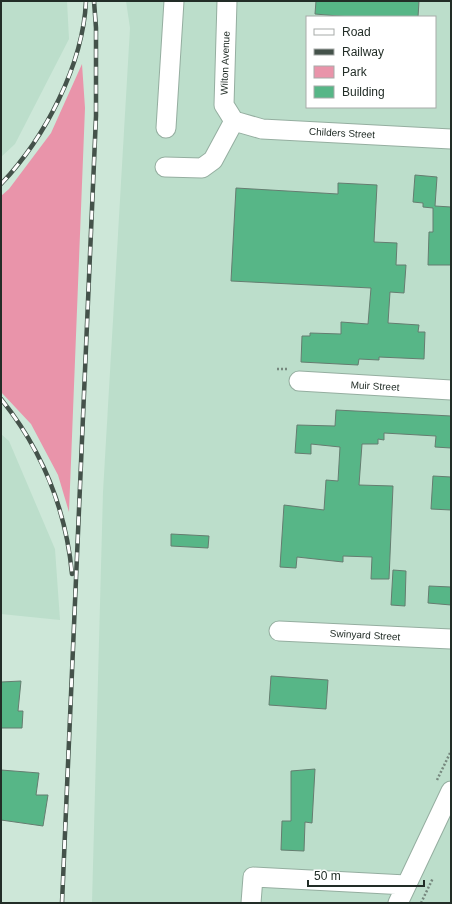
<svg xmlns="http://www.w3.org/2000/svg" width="452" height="904" font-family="Helvetica,sans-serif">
  <rect width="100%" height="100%" fill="#cde7d8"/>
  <!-- built -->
  <path fill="#bcdecb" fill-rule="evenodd" d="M 1,1 L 67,1 L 69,39 L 15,144 L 1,157 Z
    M 126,1 L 451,1 L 451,903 L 92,903 L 103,492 L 130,28 ZM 307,17 L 435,17 L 435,107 L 307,107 Z
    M 1,434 L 9,441 L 55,549 L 60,620 L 1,614 Z"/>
  <!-- green -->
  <path fill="#e994aa" d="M 82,64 L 85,108 L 69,512 L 58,475 L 31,424 L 1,392 L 1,196 L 9,189 L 51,133 Z"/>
  <!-- building -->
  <path fill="#57b687" stroke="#657d70" d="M 316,1 L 419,1 L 418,17 L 350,17 L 315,14 Z
    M 415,175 L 437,177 L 435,206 L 451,207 L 451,265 L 428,265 L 429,232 L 433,232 L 433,208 L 423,207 L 423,203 L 413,202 Z
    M 338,183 L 377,185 L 374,242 L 397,243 L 396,265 L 406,265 L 404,293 L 390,292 L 388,323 L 419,325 L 418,332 L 425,332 L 424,359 L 379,357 L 379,360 L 359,359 L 358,365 L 301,362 L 302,336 L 310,336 L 310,333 L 341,334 L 341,322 L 368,324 L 371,288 L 231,281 L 236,188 L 338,194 Z
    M 336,410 L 451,416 L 451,448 L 435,447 L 436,436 L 384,433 L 384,440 L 378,439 L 378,444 L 362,444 L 359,485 L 393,486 L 389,579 L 371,579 L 372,557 L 343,556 L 343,562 L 297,557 L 296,568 L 280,567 L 284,505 L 324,510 L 326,480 L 338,481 L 340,447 L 311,444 L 311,454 L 295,453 L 297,425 L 335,426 Z
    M 433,476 L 451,477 L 451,510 L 431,509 Z
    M 171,534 L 209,536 L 208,548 L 171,546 Z
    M 393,570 L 406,571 L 405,606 L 391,605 Z
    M 429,586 L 451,587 L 451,605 L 428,603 Z
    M 271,676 L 328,680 L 326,709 L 269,705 Z
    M 21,681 L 18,711 L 23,711 L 22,728 L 1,728 L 1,682 Z
    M 315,769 L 312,823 L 305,822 L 304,851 L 281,850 L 282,821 L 291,821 L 291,771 Z
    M 1,770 L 39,773 L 36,795 L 48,795 L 43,826 L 1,820 Z"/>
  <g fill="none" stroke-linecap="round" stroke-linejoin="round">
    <!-- minor casing -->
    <g stroke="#95aea0" stroke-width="21">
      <path id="minor" d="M 227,1 L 224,105 L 234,121
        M 234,121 L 262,129 L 451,139
        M 166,128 L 174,1
        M 165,167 L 202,168 L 213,160 L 234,121
        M 299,381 L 451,390
        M 279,631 L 451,639
        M 251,903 L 253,877 L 406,885
        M 398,903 L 451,791"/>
    </g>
    <!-- path -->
    <path stroke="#76887e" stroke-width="2.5" stroke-dasharray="2 2" stroke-linecap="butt" d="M 277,369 L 287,369
      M 437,780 L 451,751
      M 421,903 L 433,878"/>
    <!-- minor -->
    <use href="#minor" stroke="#fff" stroke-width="19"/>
    <!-- rail casing -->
    <g stroke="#44524a" stroke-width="4.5">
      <path id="rail" d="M 1,184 C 45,138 83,65 86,1
        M 1,399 C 42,450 66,510 72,574
        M 62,903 L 96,116 L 96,28 L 94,1"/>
    </g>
    <!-- rail -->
    <use href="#rail" stroke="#fff" stroke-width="3" stroke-dasharray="9" stroke-linecap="butt"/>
  </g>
  <g text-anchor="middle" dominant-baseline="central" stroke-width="4" stroke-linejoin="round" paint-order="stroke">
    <!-- street labels -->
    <g font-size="10" fill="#222d27" stroke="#fff">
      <text transform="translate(225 63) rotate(-88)">Wilton Avenue</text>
      <text transform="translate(342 133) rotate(3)">Childers Street</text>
      <text transform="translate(375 386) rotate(3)">Muir Street</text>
      <text transform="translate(365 635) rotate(3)">Swinyard Street</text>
    </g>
  </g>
  <!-- border -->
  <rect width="452" height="904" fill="none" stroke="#222d27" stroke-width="4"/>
  <!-- legend -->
  <rect x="306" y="16" width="130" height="92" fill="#ffffff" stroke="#a7aba9"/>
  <rect x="314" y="29" width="20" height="6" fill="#ffffff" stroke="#a7aba9"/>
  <text x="342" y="36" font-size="12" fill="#222d27">Road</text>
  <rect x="314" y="49" width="20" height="6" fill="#44524a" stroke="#a7aba9"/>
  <text x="342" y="56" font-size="12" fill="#222d27">Railway</text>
  <rect x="314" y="66" width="20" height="12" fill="#e994aa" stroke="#a7aba9"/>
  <text x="342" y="76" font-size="12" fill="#222d27">Park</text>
  <rect x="314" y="86" width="20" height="12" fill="#57b687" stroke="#a7aba9"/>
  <text x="342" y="96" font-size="12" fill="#222d27">Building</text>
  <!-- scale -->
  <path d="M308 880v6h116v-6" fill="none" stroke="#222d27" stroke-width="2"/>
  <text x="314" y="880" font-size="12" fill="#222d27" stroke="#ffffff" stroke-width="3" paint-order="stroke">50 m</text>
</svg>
